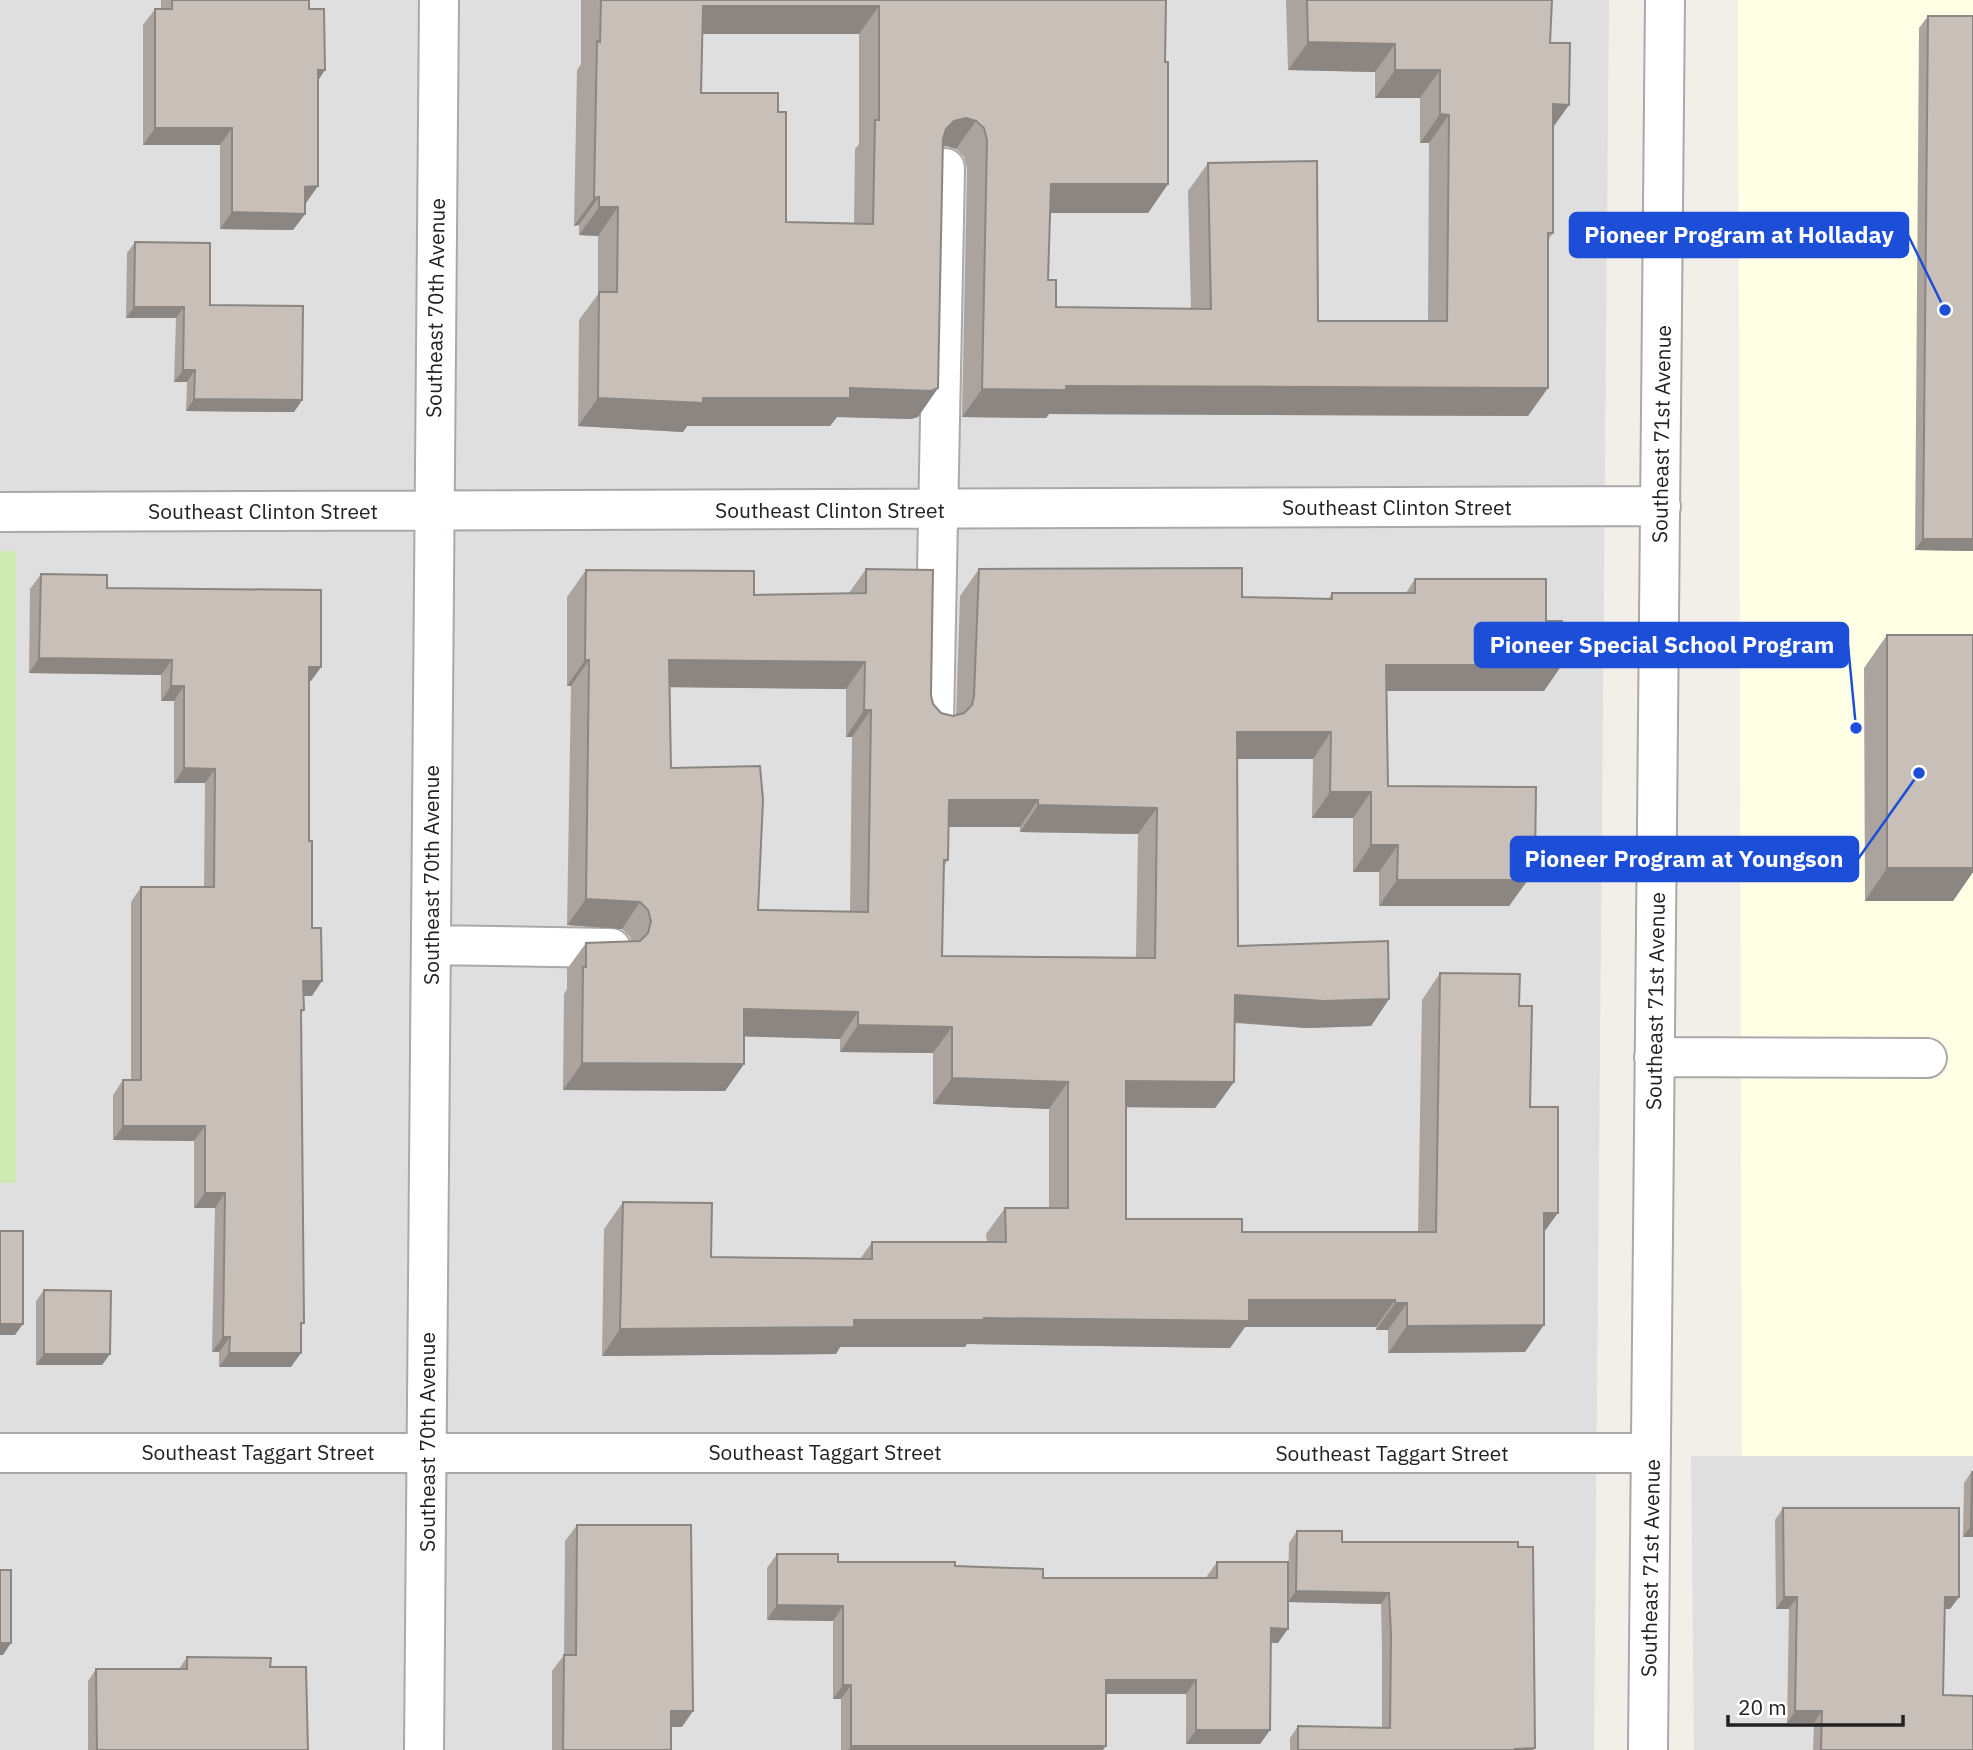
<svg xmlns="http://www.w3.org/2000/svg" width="1973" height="1750" font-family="'IBM Plex Sans',sans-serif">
  <rect width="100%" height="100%" fill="#f2efe9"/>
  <!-- residential -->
  <path fill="#e0dfdf" d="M 0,0 L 1609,0 L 1594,1750 L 0,1750 L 0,1183 L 16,1182 L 16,552 L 0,551 Z
    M 1691,1456 L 1973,1456 L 1973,1750 L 1694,1750 Z"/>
  <!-- education -->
  <path fill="#ffffe5" d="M 1738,0 L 1973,0 L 1973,1456 L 1742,1456 Z"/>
  <!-- grass -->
  <path fill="#cdebb0" d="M 0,551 L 16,551 L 16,1183 L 0,1183 Z"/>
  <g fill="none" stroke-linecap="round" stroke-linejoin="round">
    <!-- minor casing -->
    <g stroke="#a9a9a9" stroke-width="42">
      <path id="minor" d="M 0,512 L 1661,506
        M 934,721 L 945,168
        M 431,945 L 611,948
        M 1654,1057 L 1927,1058
        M 0,1453 L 1651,1453
        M 424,1750 L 439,0
        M 1648,1750 L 1665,0"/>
    </g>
    <!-- minor -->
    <use href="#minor" stroke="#fff" stroke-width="38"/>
  </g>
  <!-- wall -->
  <path fill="#aba49e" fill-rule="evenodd" d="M 161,0 L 309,0 L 309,9 L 318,81 L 306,203 L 305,203 L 305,214 L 293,230 L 220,229 L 220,145 L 143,145 L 143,25 L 155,9 L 161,9 Z
    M 581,0 L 1166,0 L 1165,62 L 1168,184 L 1148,213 L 1050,213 L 1048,280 L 1056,307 L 1191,309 L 1188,191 L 1208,163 L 1318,321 L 1428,321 L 1429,143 L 1420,143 L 1420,98 L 1375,98 L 1375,72 L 1288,70 L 1286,0 L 1552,0 L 1550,43 L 1553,128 L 1553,233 L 1548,240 L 1528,416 L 1049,414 L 1046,418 L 962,417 L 967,168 L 964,157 L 956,149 L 946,146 L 943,147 L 938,388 L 918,417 L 911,419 L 837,417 L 830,426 L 687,426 L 683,432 L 578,426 L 579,320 L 598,294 L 598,236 L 579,235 L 579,225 L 574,226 L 577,70 L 581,64 ZM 702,34 L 859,34 L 859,144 L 855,149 L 854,223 L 786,222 L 778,112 L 701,93 Z
    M 1928,16 L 1973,16 L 1973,551 L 1915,550 L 1919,28 Z
    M 135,242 L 210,305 L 302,400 L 294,412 L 186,411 L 187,382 L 174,382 L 176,318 L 126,318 L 127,253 Z
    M 866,569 L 931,695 L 933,704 L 941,713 L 953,716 L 956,715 L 960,596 L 979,569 L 1242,597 L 1328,599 L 1332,593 L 1406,593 L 1415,579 L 1544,691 L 1387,691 L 1388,786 L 1535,862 L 1528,873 L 1509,906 L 1379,906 L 1379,872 L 1353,872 L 1353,818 L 1312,818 L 1313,759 L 1237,759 L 1238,946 L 1389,999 L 1371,1026 L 1306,1028 L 1234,1023 L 1234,1082 L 1215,1108 L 1126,1107 L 1126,1219 L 1242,1232 L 1418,1232 L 1422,1000 L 1440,973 L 1519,1006 L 1544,1232 L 1525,1352 L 1388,1353 L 1388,1330 L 1376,1330 L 1376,1327 L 1245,1327 L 1230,1348 L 967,1344 L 965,1347 L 840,1347 L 836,1354 L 602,1356 L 604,1229 L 623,1202 L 711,1257 L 860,1259 L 872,1242 L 987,1242 L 986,1234 L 1005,1208 L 1049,1208 L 1049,1109 L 933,1104 L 933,1053 L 840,1052 L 840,1039 L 744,1036 L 744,1064 L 725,1091 L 563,1090 L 564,994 L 567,989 L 567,969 L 586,943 L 631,941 L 630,937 L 622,929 L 567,925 L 571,686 L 567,686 L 567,597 L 586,570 L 754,595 L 849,593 ZM 670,687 L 846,689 L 846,737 L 852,737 L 850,912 L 758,910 L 671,768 ZM 949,827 L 1020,827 L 1020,832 L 1138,834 L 1136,957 L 942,956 L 944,866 L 948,860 Z
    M 41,574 L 107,588 L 321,667 L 311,681 L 309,681 L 309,841 L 312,996 L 304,996 L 304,1010 L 301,1014 L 304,1323 L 301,1326 L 291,1367 L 219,1367 L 219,1352 L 212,1352 L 215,1208 L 194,1208 L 194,1141 L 113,1140 L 113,1095 L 123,1080 L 131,1080 L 131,902 L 141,887 L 204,887 L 205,783 L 174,783 L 174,701 L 161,701 L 161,675 L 29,673 L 30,589 Z
    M 1887,635 L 1973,635 L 1973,872 L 1953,901 L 1865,901 L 1864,668 Z
    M 44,1290 L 110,1354 L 102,1365 L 36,1365 L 36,1301 Z
    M 1972,1471 L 1973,1537 L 1963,1537 L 1964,1483 Z
    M 1783,1508 L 1959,1597 L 1950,1609 L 1944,1609 L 1943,1695 L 1973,1750 L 1813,1750 L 1814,1723 L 1787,1723 L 1789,1609 L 1776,1609 L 1775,1520 Z
    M 577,1525 L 682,1727 L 671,1727 L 671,1750 L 552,1750 L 552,1671 L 564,1655 L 565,1541 Z
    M 1297,1531 L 1342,1542 L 1535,1748 L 1533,1750 L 1290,1750 L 1290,1738 L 1298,1726 L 1382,1728 L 1382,1647 L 1381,1604 L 1288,1602 L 1278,1643 L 1271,1643 L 1270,1730 L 1260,1744 L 1186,1744 L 1186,1694 L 1106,1694 L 1103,1750 L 841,1750 L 841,1699 L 833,1699 L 833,1621 L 767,1620 L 767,1568 L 777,1554 L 838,1562 L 955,1566 L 1043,1578 L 1207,1578 L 1207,1576 L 1217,1562 L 1288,1584 L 1289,1543 Z
    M 187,1657 L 270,1667 L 308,1750 L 88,1750 L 88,1681 L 96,1669 L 179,1669 Z"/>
  <!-- shaded-wall -->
  <path fill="#8b8681" d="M 703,6 L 879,6 L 859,34 L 683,34 Z
    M 1308,42 L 1395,44 L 1375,72 L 1288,70 Z
    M 318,70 L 325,70 L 314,87 Z
    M 1395,70 L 1440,70 L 1420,98 L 1375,98 Z
    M 1553,104 L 1569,105 L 1549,133 Z
    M 1440,114 L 1449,115 L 1429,143 L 1420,143 Z
    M 966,118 L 976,121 L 956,149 L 946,146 L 934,149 L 946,129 L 954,121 Z
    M 155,128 L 232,128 L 220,145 L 143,145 Z
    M 1051,184 L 1168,184 L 1148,213 L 1031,213 Z
    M 318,186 L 306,203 L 293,204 L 305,187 Z
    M 599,197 L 579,225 L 574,226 L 594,198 Z
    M 599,207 L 618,207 L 598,236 L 579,235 Z
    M 232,212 L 305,214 L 293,230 L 220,229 Z
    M 134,307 L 184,307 L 176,318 L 126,318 Z
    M 183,370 L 195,370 L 187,382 L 174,382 Z
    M 1066,386 L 1548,388 L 1528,416 L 1049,414 L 1046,418 L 962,417 L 982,389 Z
    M 850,388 L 938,388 L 918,417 L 911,419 L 837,417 L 830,426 L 687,426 L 683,432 L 578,426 L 598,398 Z
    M 194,399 L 302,400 L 294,412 L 186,411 Z
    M 1923,539 L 1973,539 L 1973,551 L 1915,550 Z
    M 39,658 L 172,660 L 161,675 L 29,673 Z
    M 585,660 L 589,660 L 571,686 L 567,686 Z
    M 669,660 L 865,662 L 846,689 L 651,687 Z
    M 1386,665 L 1562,665 L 1544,691 L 1368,691 Z
    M 309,667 L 321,667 L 311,681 L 299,681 Z
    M 171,686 L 184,686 L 174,701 L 161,701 Z
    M 864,710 L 871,710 L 852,737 L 846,737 Z
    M 1237,732 L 1331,732 L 1313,759 L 1218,759 Z
    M 184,768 L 215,769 L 205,783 L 174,783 Z
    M 1330,792 L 1371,792 L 1353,818 L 1312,818 Z
    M 949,800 L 1038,800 L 1020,827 L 931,827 Z
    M 1038,805 L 1157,808 L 1138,834 L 1020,832 Z
    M 1371,845 L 1398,845 L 1379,872 L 1353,872 Z
    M 1528,862 L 1535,862 L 1523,880 L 1528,880 L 1509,906 L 1379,906 L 1397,880 Z
    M 1887,868 L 1973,868 L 1973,872 L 1953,901 L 1865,901 Z
    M 586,899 L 640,902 L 622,929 L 567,925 Z
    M 303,981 L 322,981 L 312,996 L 293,996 Z
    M 1235,995 L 1389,999 L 1371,1026 L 1306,1028 L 1216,1021 Z
    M 744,1009 L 858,1012 L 840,1039 L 725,1036 Z
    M 858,1025 L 952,1027 L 933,1053 L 840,1052 Z
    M 582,1063 L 744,1064 L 725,1091 L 563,1090 Z
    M 952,1078 L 1068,1082 L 1049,1109 L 933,1104 Z
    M 1126,1081 L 1234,1082 L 1215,1108 L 1107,1107 Z
    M 123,1126 L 205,1126 L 194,1141 L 113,1140 Z
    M 205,1193 L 225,1193 L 215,1208 L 194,1208 Z
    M 1544,1213 L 1558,1213 L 1539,1239 Z
    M 1249,1300 L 1395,1300 L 1376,1327 L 1245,1327 L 1230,1348 L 967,1344 L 965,1347 L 840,1347 L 836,1354 L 602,1356 L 620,1329 L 854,1320 L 984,1318 Z
    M 1395,1303 L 1407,1303 L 1388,1330 L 1376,1330 Z
    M 0,1324 L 23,1324 L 15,1335 L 0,1335 Z
    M 1544,1325 L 1525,1352 L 1388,1353 L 1407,1326 Z
    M 223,1337 L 230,1337 L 219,1352 L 212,1352 Z
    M 229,1353 L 301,1353 L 291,1367 L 219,1367 Z
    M 44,1354 L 110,1354 L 102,1365 L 36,1365 Z
    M 1971,1526 L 1973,1526 L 1973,1537 L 1963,1537 Z
    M 1296,1591 L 1389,1593 L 1381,1604 L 1288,1602 Z
    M 1784,1597 L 1797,1597 L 1789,1609 L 1776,1609 Z
    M 1945,1597 L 1959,1597 L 1950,1609 L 1937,1609 Z
    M 777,1605 L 843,1606 L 833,1621 L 767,1620 Z
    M 1271,1628 L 1288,1629 L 1278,1643 L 1261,1642 Z
    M 0,1643 L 11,1643 L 3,1655 L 0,1655 Z
    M 1106,1680 L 1196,1680 L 1186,1694 L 1096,1694 Z
    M 843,1685 L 851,1685 L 841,1699 L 833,1699 Z
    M 671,1711 L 693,1711 L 682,1727 L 660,1727 Z
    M 1795,1711 L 1822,1711 L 1814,1723 L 1787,1723 Z
    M 1196,1730 L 1270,1730 L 1260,1744 L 1186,1744 Z
    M 851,1746 L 1106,1746 L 1103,1750 L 848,1750 Z
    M 1535,1748 L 1533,1750 L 1514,1750 L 1515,1749 Z"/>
  <!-- building -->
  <path fill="#c7bfb8" stroke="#8b8681" stroke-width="2" fill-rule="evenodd" d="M 172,0 L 309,0 L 309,9 L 324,9 L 325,70 L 318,70 L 318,186 L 305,187 L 305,214 L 232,212 L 232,128 L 155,128 L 155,9 L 172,9 Z
    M 601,0 L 1166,0 L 1165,62 L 1168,62 L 1168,184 L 1051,184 L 1048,280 L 1056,280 L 1056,307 L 1211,309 L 1208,163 L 1317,161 L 1318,321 L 1447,321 L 1449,115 L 1440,114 L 1440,70 L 1395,70 L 1395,44 L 1308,42 L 1307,0 L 1552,0 L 1550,43 L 1570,43 L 1569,105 L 1553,104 L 1553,233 L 1548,233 L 1548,388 L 1066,386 L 1066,390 L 982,389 L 987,140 L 984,128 L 976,121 L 966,118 L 954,121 L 946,129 L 943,139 L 938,388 L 931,391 L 850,388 L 850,398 L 703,398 L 703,403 L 598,398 L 599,292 L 617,292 L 618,207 L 599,207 L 599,197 L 594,198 L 597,41 L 600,42 ZM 703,6 L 879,6 L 879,120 L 875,120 L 873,224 L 786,222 L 786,112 L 778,112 L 778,93 L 701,93 Z
    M 1928,16 L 1973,16 L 1973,539 L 1923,539 Z
    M 135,242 L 210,243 L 210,305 L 303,306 L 302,400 L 194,399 L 195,370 L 183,370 L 184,307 L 134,307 Z
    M 1242,568 L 1242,597 L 1332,599 L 1332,593 L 1415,593 L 1415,579 L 1546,579 L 1546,621 L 1562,621 L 1562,665 L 1386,665 L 1388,786 L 1536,787 L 1535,862 L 1528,862 L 1528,880 L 1397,880 L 1398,845 L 1371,845 L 1371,792 L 1330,792 L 1331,732 L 1237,732 L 1238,946 L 1388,941 L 1389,999 L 1324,1001 L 1235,995 L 1234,1082 L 1126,1081 L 1126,1219 L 1242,1219 L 1242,1232 L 1436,1232 L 1440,973 L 1520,974 L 1519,1006 L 1532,1006 L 1530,1107 L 1558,1107 L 1558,1213 L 1544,1213 L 1544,1325 L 1407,1326 L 1407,1303 L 1395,1303 L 1395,1300 L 1249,1300 L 1249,1321 L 984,1318 L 984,1320 L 854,1320 L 854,1327 L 620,1329 L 623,1202 L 712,1203 L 711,1257 L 872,1259 L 872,1242 L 1006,1242 L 1005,1208 L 1068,1208 L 1068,1082 L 952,1078 L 952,1027 L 858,1025 L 858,1012 L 744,1009 L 744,1064 L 582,1063 L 583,967 L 586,967 L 586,943 L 640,941 L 648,933 L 651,921 L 648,910 L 640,902 L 586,899 L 589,660 L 585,660 L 586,570 L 754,571 L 754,595 L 866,593 L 866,569 L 933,570 L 931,695 L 933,704 L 941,713 L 953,716 L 964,713 L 972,705 L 974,696 L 979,569 ZM 669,660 L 865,662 L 864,710 L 871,710 L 868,912 L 758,910 L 763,800 L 760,766 L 671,768 ZM 949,800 L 1038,800 L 1038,805 L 1157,808 L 1155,958 L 942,956 L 944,860 L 948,860 Z
    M 41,574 L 107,575 L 107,588 L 321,590 L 321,667 L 309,667 L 309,841 L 312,841 L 312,928 L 321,928 L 322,981 L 303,981 L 304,1010 L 301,1010 L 304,1323 L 301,1323 L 301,1353 L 229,1353 L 230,1337 L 223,1337 L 225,1193 L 205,1193 L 205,1126 L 123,1126 L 123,1080 L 141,1080 L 141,887 L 214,887 L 215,769 L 184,768 L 184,686 L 171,686 L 172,660 L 39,658 Z
    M 1887,635 L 1973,635 L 1973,868 L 1887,868 Z
    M 0,1231 L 23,1231 L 23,1324 L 0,1324 Z
    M 44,1290 L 111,1291 L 110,1354 L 44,1354 Z
    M 1972,1471 L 1973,1526 L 1971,1526 Z
    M 1783,1508 L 1959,1508 L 1959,1597 L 1945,1597 L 1943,1695 L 1973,1696 L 1973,1750 L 1821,1750 L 1822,1711 L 1795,1711 L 1797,1597 L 1784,1597 Z
    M 577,1525 L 691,1525 L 693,1711 L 671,1711 L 671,1750 L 563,1750 L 564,1655 L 576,1655 Z
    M 1297,1531 L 1342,1531 L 1342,1542 L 1518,1542 L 1518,1547 L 1533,1547 L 1535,1748 L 1515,1749 L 1515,1750 L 1298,1750 L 1298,1726 L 1390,1728 L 1391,1635 L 1389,1593 L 1296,1591 Z
    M 777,1554 L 838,1554 L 838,1562 L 955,1562 L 955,1566 L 1043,1569 L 1043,1578 L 1217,1578 L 1217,1562 L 1288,1562 L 1288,1629 L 1271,1628 L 1270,1730 L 1196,1730 L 1196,1680 L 1106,1680 L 1106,1746 L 851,1746 L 851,1685 L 843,1685 L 843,1606 L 777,1605 Z
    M 0,1570 L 11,1570 L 11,1643 L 0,1643 Z
    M 187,1657 L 271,1658 L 270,1667 L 306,1667 L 308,1750 L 97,1750 L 96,1669 L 187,1669 Z"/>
  <g text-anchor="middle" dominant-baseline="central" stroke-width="5" stroke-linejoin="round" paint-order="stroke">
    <!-- street labels -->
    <g font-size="21" fill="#222" stroke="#fff">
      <text transform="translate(435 308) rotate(-89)">Southeast 70th Avenue</text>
      <text transform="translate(1661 434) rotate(-89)">Southeast 71st Avenue</text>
      <text x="1397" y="507">Southeast Clinton Street</text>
      <text x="830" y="510">Southeast Clinton Street</text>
      <text x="263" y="511">Southeast Clinton Street</text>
      <text transform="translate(431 875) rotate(-90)">Southeast 70th Avenue</text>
      <text transform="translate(1655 1001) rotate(-89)">Southeast 71st Avenue</text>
      <text transform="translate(427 1442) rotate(-90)">Southeast 70th Avenue</text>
      <text x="258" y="1452">Southeast Taggart Street</text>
      <text x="825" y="1452">Southeast Taggart Street</text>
      <text x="1392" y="1453">Southeast Taggart Street</text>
      <text transform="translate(1650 1568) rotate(-89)">Southeast 71st Avenue</text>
    </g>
  </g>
  <!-- callouts -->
  <path fill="none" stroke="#1d4ed8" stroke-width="2.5" d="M1945 310L1908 235M1856 728L1848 645M1919 773L1858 859"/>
  <g fill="#1d4ed8" stroke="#fff" stroke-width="2.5">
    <circle cx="1945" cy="310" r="7"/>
    <circle cx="1856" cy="728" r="7"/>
    <circle cx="1919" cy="773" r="7"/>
  </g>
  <g fill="#1d4ed8" stroke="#1d4ed8" stroke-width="2.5">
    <rect x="1570" y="213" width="338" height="44" rx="7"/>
    <rect x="1475" y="623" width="373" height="44" rx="7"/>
    <rect x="1511" y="837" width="347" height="44" rx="7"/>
  </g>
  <g font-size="23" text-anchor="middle" font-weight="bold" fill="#fff">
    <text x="1739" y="243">Pioneer Program at Holladay</text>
    <text x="1662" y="653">Pioneer Special School Program</text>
    <text x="1684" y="867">Pioneer Program at Youngson</text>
  </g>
  <!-- scale -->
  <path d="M1728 1715v10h175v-10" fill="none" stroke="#222222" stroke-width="3.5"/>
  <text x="1738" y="1715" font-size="21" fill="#222222" stroke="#ffffff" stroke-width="5" paint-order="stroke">20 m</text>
</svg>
